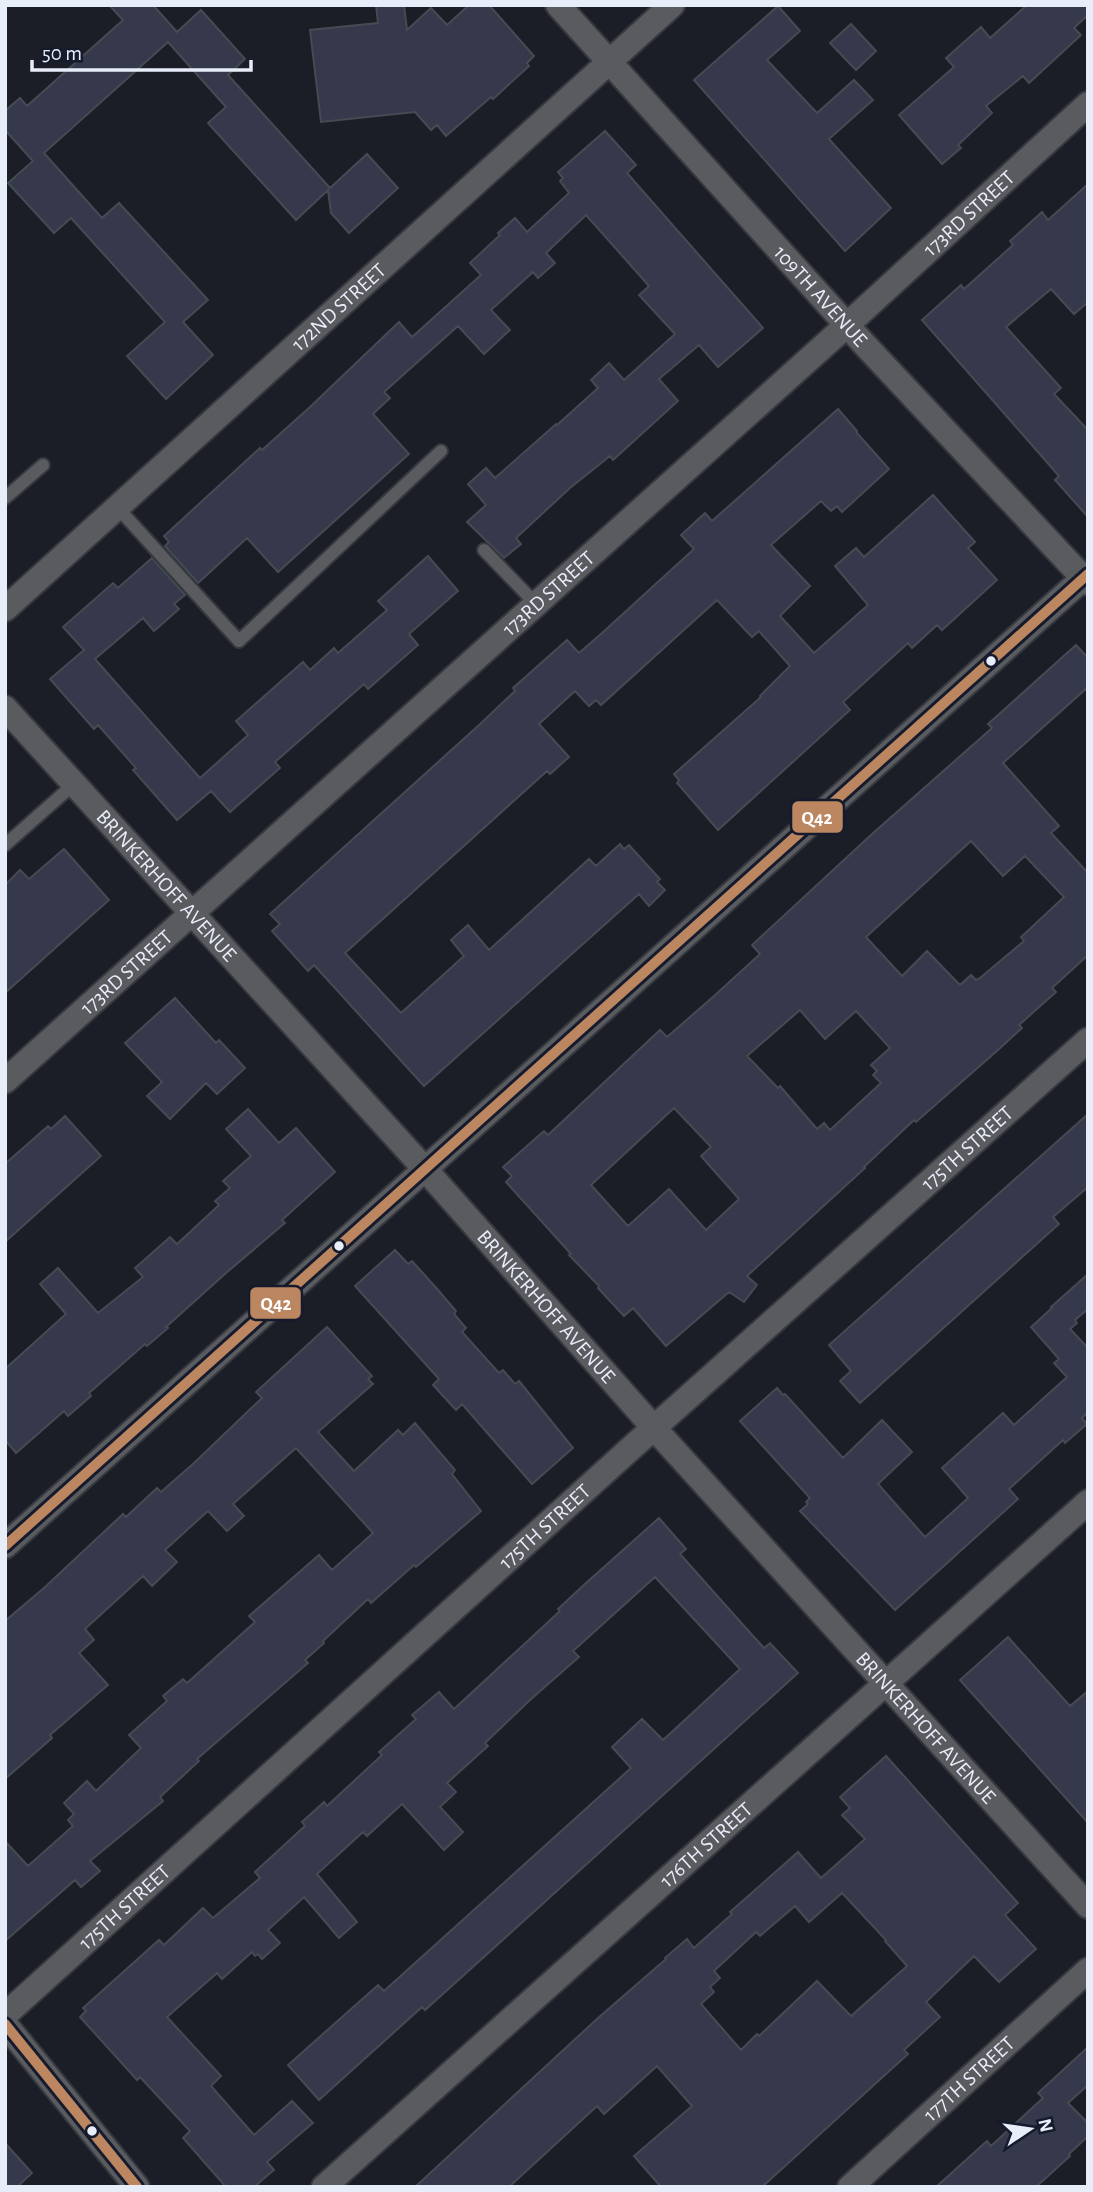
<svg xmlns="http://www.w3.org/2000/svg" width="1093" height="2192" font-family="'Alegreya Sans',sans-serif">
  <rect width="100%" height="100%" fill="#1b1e27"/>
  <!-- building -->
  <path fill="#35394b" stroke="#464a52" stroke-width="2" fill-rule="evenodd" d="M 109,5 L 153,5 L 177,32 L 201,10 L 245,59 L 228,75 L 330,188 L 367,154 L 398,188 L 349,233 L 331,213 L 328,190 L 296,220 L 208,123 L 226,107 L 168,42 L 44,153 L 102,218 L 119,203 L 208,300 L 183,322 L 213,355 L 166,399 L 127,356 L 165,322 L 71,218 L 54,233 L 8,183 L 33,161 L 5,130 L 5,111 L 20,98 L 27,106 L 123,20 Z
    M 376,5 L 404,5 L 407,30 L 431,8 L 447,25 L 469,5 L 489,5 L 534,56 L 527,63 L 529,66 L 493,99 L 491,97 L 446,136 L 437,125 L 431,130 L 415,112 L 321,122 L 310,30 L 378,23 Z
    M 1027,5 L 1088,5 L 1088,15 L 1074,28 L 1081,35 L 1029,83 L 1023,76 L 986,106 L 992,113 L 958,145 L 961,148 L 942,164 L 899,115 L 954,67 L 946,58 L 981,27 L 990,38 Z
    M 778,6 L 800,31 L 767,60 L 817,113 L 854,80 L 873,100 L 829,139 L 891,208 L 845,251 L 694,80 Z
    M 851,24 L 876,51 L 856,70 L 830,43 Z
    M 605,131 L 636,165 L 627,173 L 763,328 L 718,367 L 699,345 L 659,379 L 678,401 L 613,460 L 610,456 L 570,488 L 516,538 L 521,544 L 504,558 L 467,522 L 486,505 L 468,484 L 486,468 L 495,478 L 556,424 L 557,425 L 598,388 L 591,380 L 609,363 L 624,380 L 675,334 L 639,295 L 649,286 L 586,215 L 546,253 L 555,263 L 538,278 L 533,272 L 491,310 L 510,330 L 484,354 L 458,326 L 384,392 L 390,398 L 373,414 L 409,454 L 278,572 L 247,538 L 198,583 L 165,546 L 169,542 L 164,536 L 260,448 L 262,450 L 310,407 L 399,322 L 412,337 L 481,275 L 470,263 L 500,235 L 498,233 L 515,218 L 527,232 L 569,193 L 560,181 L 563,178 L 558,172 Z
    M 1088,184 L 1088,302 L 1074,314 L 1051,289 L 1006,327 L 1061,388 L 1054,394 L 1088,430 L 1088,517 L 1055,480 L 1059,476 L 922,320 L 961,285 L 964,289 L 1013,245 L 1010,241 L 1042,212 L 1048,220 Z
    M 838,409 L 857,431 L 856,432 L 889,469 L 842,512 L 837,506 L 831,511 L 821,501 L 771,545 L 810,586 L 780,616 L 814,653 L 868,605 L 835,566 L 856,548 L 864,557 L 933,495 L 975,542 L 968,548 L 997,580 L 942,630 L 937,625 L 912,648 L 908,643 L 843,702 L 850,710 L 718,830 L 677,783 L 679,780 L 674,774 L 761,697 L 760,696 L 790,666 L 759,631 L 752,637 L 717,600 L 601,705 L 596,700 L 589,706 L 575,691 L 539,724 L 569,757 L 550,774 L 547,771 L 345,953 L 401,1013 L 464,956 L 451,940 L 468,925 L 489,950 L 589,859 L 596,866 L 620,844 L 624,849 L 629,845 L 660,879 L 657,882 L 665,890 L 649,906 L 639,894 L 424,1086 L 314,965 L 308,971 L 272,931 L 280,924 L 270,914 L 479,725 L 515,691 L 513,688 L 567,640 L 579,653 L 602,633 L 694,549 L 681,535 L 705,513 L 712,521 Z
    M 428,556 L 458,591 L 409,634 L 418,645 L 368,689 L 364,684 L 275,762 L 280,768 L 230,812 L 211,791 L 177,820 L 133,770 L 136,768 L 98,725 L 94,729 L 50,679 L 84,650 L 63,627 L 113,583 L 118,588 L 152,558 L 185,595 L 174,604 L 179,609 L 154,631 L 143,618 L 95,659 L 200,778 L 248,735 L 236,721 L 303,662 L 310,670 L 334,648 L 338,653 L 387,610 L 378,601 Z
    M 1076,645 L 1088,658 L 1088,687 L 1003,763 L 1059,826 L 1051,833 L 1088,873 L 1088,955 L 1052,988 L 1056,992 L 1019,1025 L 1022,1028 L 998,1050 L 916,1122 L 914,1120 L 864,1167 L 865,1168 L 747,1276 L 757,1285 L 744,1302 L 729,1292 L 666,1346 L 633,1308 L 624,1316 L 598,1288 L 599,1286 L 569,1255 L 571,1254 L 506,1182 L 512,1176 L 503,1167 L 544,1131 L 548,1135 L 660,1030 L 667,1037 L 714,996 L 760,954 L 752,945 L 872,834 L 992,728 L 988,724 ZM 971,841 L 1003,876 L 1025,856 L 1064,897 L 1021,937 L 1024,941 L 980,978 L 976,980 L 971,975 L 960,985 L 927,951 L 902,976 L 866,937 ZM 800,1010 L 825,1039 L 856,1011 L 890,1048 L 871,1065 L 877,1071 L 873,1075 L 881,1083 L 830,1130 L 824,1123 L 817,1129 L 780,1086 L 778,1088 L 747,1056 ZM 674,1108 L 711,1147 L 701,1156 L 739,1199 L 706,1230 L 669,1189 L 628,1226 L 591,1185 Z
    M 64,849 L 109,900 L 5,993 L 5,885 L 20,870 L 29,879 Z
    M 175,998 L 216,1043 L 219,1040 L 245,1068 L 217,1094 L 206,1083 L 170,1119 L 147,1096 L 162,1082 L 125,1043 Z
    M 248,1109 L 279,1143 L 296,1128 L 335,1172 L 282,1220 L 285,1223 L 226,1273 L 166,1327 L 168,1328 L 147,1346 L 145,1344 L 89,1393 L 91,1396 L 68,1416 L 64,1411 L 16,1453 L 5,1440 L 5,1369 L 66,1314 L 40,1284 L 58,1268 L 98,1313 L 143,1277 L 135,1268 L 170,1237 L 177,1244 L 219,1205 L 215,1201 L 230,1188 L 223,1181 L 251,1156 L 226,1129 Z
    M 1088,1114 L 1088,1187 L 1053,1217 L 1059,1224 L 860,1403 L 840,1381 L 851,1371 L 829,1345 Z
    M 65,1116 L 101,1156 L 5,1242 L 5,1164 L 48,1126 L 51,1129 Z
    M 395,1250 L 408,1264 L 412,1261 L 439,1291 L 456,1311 L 454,1314 L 466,1328 L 462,1332 L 499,1373 L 503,1370 L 515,1384 L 519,1381 L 573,1448 L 532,1484 L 462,1404 L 456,1410 L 433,1385 L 439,1379 L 355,1286 Z
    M 1088,1274 L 1088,1309 L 1075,1320 L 1077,1323 L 1070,1329 L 1088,1348 L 1088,1412 L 1082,1418 L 1087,1424 L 1065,1443 L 1063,1440 L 1009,1489 L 1018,1499 L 895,1610 L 800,1511 L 808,1504 L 806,1502 L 810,1498 L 740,1421 L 777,1388 L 783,1395 L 785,1394 L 843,1458 L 882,1420 L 912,1452 L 878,1484 L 925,1537 L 968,1498 L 942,1468 L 1003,1413 L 1014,1425 L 1067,1377 L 1054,1363 L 1059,1359 L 1031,1327 L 1052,1308 L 1051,1307 Z
    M 327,1327 L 372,1376 L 368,1379 L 373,1384 L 318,1432 L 354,1471 L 398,1430 L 403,1435 L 415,1423 L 455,1470 L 452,1474 L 481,1511 L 416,1567 L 414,1565 L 371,1603 L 368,1599 L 323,1641 L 324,1643 L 305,1660 L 308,1663 L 197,1759 L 199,1761 L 160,1797 L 163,1801 L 90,1861 L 100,1871 L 81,1887 L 75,1880 L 5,1941 L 5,1841 L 28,1866 L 73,1826 L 68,1820 L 74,1814 L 64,1803 L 87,1781 L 96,1791 L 141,1748 L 129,1735 L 167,1701 L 163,1696 L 183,1679 L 187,1683 L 255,1622 L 249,1616 L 319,1555 L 332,1570 L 373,1533 L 296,1448 L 233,1504 L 244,1516 L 227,1531 L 208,1511 L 165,1550 L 177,1562 L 152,1586 L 143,1576 L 85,1629 L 94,1640 L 79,1653 L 108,1685 L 50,1735 L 52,1738 L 5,1779 L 5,1621 L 45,1587 L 123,1514 L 126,1517 L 157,1488 L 161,1492 L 194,1463 L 262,1398 L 256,1392 Z
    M 659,1518 L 686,1549 L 680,1554 L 736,1617 L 764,1648 L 770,1643 L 798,1673 L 464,1975 L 425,2010 L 422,2007 L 319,2100 L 288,2065 L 378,1985 L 384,1991 L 631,1768 L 612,1747 L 642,1719 L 663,1740 L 740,1669 L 655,1577 L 573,1651 L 579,1657 L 530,1700 L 485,1743 L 488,1746 L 447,1783 L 456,1792 L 440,1807 L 463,1832 L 444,1850 L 402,1804 L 367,1836 L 363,1832 L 317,1874 L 357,1922 L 339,1938 L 304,1897 L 268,1930 L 280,1943 L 262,1959 L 258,1954 L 255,1956 L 252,1952 L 222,1979 L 217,1973 L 167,2017 L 221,2076 L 211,2086 L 254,2135 L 292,2101 L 313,2123 L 267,2162 L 274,2170 L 254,2187 L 226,2187 L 183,2138 L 190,2131 L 140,2077 L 137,2080 L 80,2017 L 86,2011 L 83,2008 L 159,1940 L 164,1945 L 203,1908 L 213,1918 L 260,1878 L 255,1872 L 305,1826 L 302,1822 L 324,1802 L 327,1806 L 382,1755 L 379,1752 L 416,1719 L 412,1715 L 439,1692 L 454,1709 L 560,1611 L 558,1609 L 586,1583 Z
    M 1008,1637 L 1070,1706 L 1088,1691 L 1088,1823 L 960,1680 Z
    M 886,1756 L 1018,1903 L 1005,1915 L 1036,1949 L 999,1982 L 974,1956 L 926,2002 L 940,2017 L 904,2050 L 908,2054 L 762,2187 L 661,2187 L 634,2156 L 692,2106 L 657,2066 L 604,2114 L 597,2106 L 509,2187 L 415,2187 L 598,2018 L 666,1959 L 665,1958 L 687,1939 L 694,1948 L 732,1914 L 730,1912 L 798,1852 L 821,1878 L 865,1839 L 842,1815 L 850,1808 L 840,1797 ZM 842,1893 L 886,1940 L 885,1941 L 907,1966 L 851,2016 L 817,1981 L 759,2036 L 757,2034 L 741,2050 L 701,2004 L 714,1992 L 710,1987 L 720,1978 L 714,1971 L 756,1932 L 760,1936 L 795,1906 L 809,1922 Z
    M 1088,2047 L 1088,2085 L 1068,2103 L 1088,2123 L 1088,2136 L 1069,2154 L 1070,2156 L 1036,2187 L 936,2187 L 987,2141 L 991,2146 L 1043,2098 L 1038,2093 Z
    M 5,2143 L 32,2173 L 17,2187 L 5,2187 Z"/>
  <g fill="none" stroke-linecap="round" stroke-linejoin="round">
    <!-- service casing -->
    <g stroke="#34383f" stroke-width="16">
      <path id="service" d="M 5,498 L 43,465
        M 117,507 L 239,641 L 441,451
        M 484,550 L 536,604
        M 5,845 L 74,784"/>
    </g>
    <!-- minor casing -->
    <g stroke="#34383f" stroke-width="28">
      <g id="minor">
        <path id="s1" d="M 558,5 L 865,345 L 1088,583"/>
        <path id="s2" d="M 5,609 L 672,5"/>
        <path id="s3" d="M 5,708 L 424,1168 L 654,1428 L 1088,1906"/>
        <path id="s4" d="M 5,1081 L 847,325 L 1088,104"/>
        <path d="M 5,1546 L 1088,574"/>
        <path id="s5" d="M 5,2015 L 629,1450 L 1088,1040"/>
        <path d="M 5,2024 L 137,2187"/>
        <path id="s6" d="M 324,2187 L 1088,1502"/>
        <path id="s7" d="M 850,2187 L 1088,1970"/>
      </g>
    </g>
    <!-- service -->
    <use href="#service" stroke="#5a5b5f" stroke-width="12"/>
    <!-- minor -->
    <use href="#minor" stroke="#5a5b5f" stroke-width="24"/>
    <!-- bus-1 casing -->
    <g stroke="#151b2d" stroke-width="16">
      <path id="bus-1" d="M 5,1546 L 1088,574
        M 5,2024 L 137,2187"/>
    </g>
    <!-- bus-1 -->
    <use href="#bus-1" stroke="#bb8660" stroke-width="10"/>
  </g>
  <!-- markers -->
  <g fill="#e8edfa" stroke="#151b2d" stroke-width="2.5">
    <circle cx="991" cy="661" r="6"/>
    <circle cx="339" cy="1246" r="6"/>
    <circle cx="92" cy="2131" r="6"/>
  </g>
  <g text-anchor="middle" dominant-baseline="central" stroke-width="7" stroke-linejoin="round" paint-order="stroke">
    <!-- street labels -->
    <g font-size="21" fill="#e8edfa" stroke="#151b2d">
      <text stroke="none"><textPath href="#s4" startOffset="1297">173RD STREET</textPath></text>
      <text stroke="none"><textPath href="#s1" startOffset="392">109TH AVENUE</textPath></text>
      <text stroke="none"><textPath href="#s2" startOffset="450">172ND STREET</textPath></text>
      <text stroke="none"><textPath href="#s4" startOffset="730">173RD STREET</textPath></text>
      <text stroke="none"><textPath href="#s3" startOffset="240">BRINKERHOFF AVENUE</textPath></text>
      <text stroke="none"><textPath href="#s4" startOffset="163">173RD STREET</textPath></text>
      <text stroke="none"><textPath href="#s5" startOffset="1295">175TH STREET</textPath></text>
      <text stroke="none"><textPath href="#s3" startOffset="807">BRINKERHOFF AVENUE</textPath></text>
      <text stroke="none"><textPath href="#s5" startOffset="728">175TH STREET</textPath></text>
      <text stroke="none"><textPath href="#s3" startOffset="1374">BRINKERHOFF AVENUE</textPath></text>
      <text stroke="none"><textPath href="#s6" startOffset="513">176TH STREET</textPath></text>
      <text stroke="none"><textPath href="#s5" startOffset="161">175TH STREET</textPath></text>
      <text stroke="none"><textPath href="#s7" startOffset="161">177TH STREET</textPath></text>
    </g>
  </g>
  <g stroke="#151b2d" stroke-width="2.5">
    <rect x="791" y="800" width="53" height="34" rx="7" fill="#bb8660"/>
    <rect x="249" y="1286" width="53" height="34" rx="7" fill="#bb8660"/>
  </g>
  <g font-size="19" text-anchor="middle" font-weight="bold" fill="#fff">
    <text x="817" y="824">Q42</text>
    <text x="276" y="1310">Q42</text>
  </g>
  <!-- border -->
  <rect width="1093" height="2192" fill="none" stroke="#e8edfa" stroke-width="14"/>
  <!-- north arrow -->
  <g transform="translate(1030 2129) rotate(77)" stroke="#151b2d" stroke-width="5" paint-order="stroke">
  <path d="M0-5L12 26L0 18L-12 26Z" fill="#e8edfa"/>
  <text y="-10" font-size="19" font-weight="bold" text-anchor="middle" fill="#e8edfa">N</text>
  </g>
  <!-- scale -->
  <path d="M32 60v10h219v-10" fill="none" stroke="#e8edfa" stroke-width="3.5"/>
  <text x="42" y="60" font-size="21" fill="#e8edfa" stroke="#151b2d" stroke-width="5" paint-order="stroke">50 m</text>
</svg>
